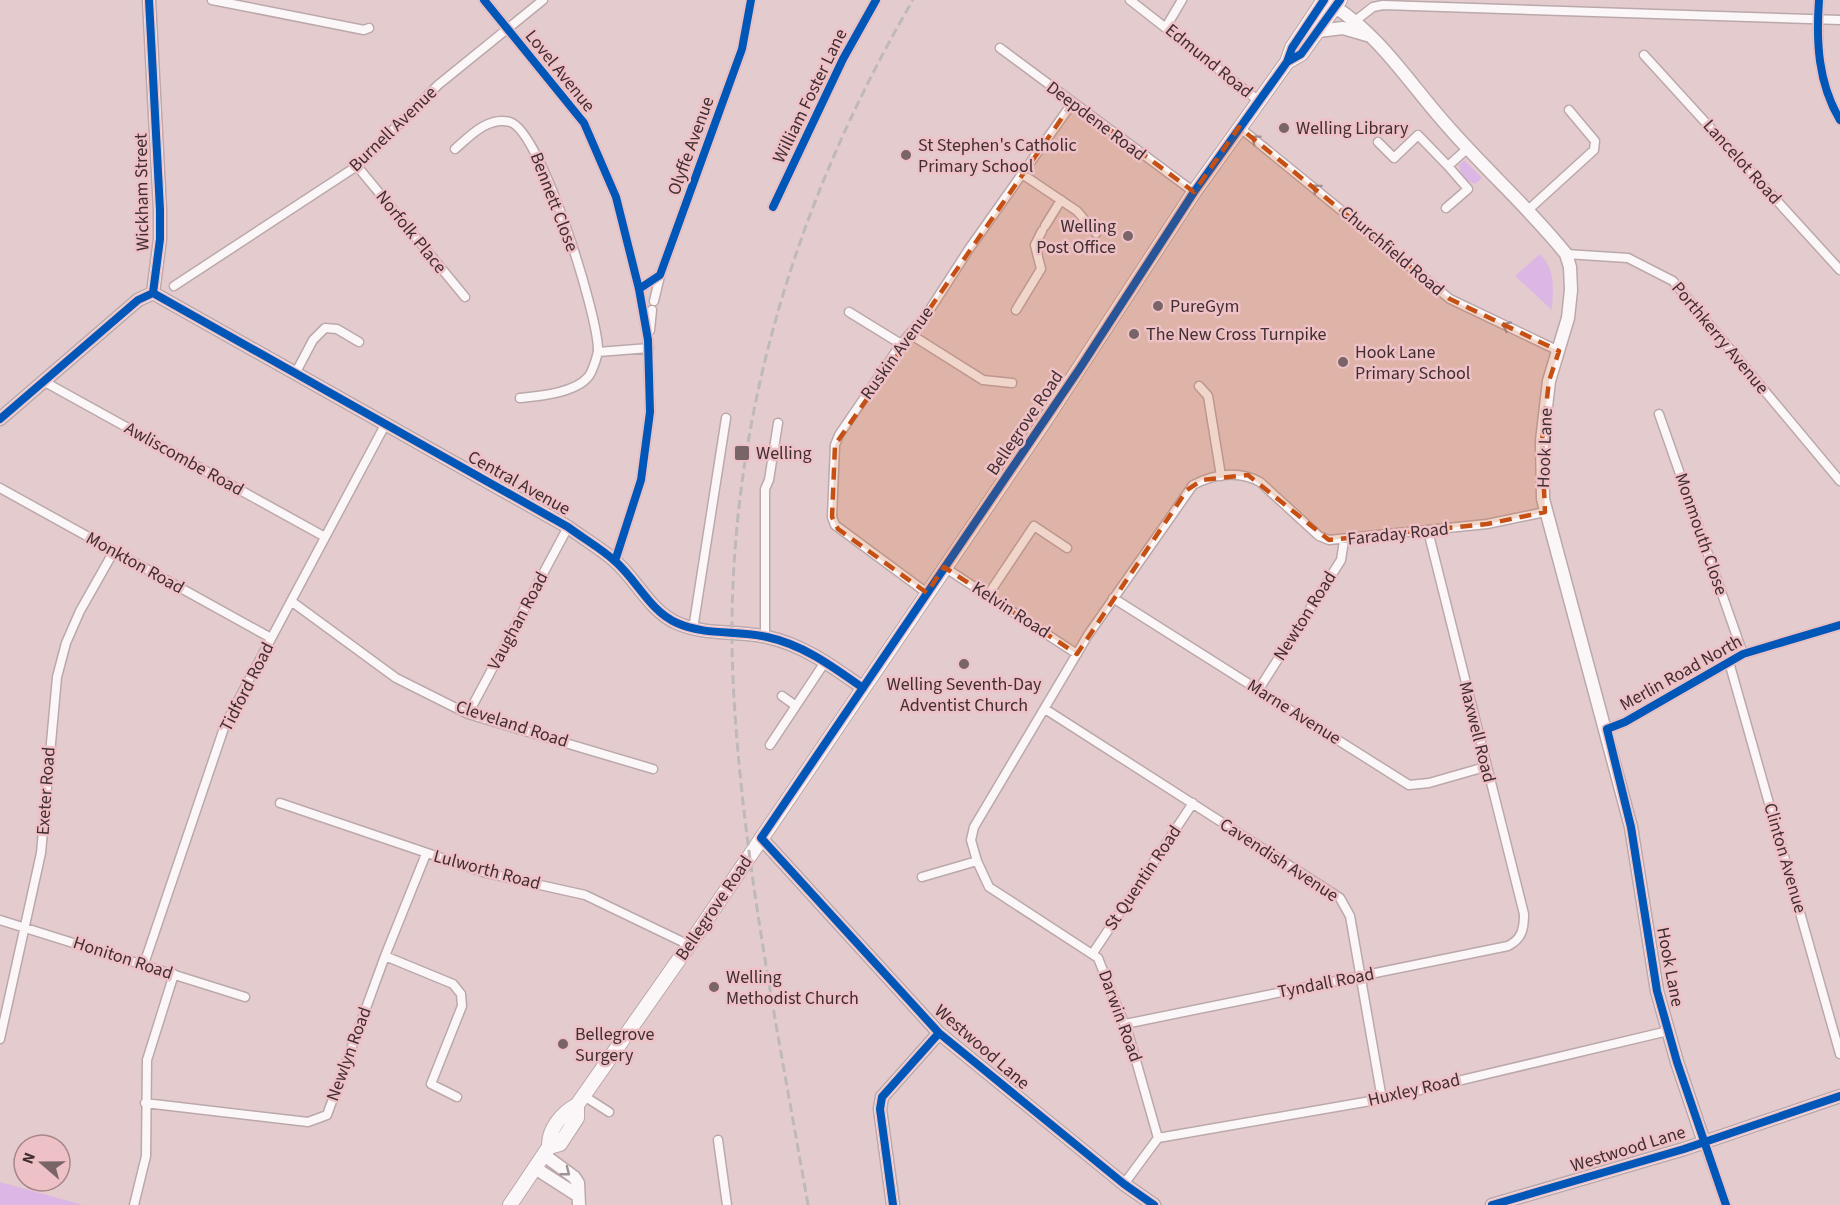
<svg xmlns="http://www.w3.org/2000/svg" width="1840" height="1205" font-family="'Source Sans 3',sans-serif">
  <rect width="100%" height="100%" fill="#e4ccce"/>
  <!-- green -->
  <path fill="#dcb6e4" d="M 1464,160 L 1482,178 L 1475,184 C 1465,180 1461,177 1459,165 Z
    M 1540,254 C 1556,271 1553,287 1552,310 L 1515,276 Z
    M 0,1182 L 83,1205 L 0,1205 Z"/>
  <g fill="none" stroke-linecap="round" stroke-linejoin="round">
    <!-- street casing -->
    <g stroke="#bba8aa" stroke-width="11">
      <path id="street" d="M 212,0 L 364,30 L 369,28
        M 484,0 L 584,123 L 616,197 L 639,289 L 648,340 L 650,412 L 641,480 L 615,561
        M 1130,0 L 1259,101
        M 1819,0 C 1816,42 1818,83 1840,120
        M 1355,21 L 1373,7 L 1383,5 L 1840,20
        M 1166,27 L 1182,0
        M 1000,48 L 1194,192
        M 1644,55 L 1840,270
        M 1239,127 L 1450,299 L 1559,351
        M 1378,142 L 1394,158 L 1418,135 L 1448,166 L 1468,148
        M 455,149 C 470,136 488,116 510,122 C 541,131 599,317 598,351 C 597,357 592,373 588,377 C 575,393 539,396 520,398
        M 357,166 L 465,297
        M 1022,174 L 1077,211 L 1096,233
        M 773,207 L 843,59 L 876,0
        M 1446,208 L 1468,189 L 1448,166
        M 1527,211 L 1594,150 L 1595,141 L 1569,110
        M 1045,226 L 1061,200
        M 1566,254 L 1628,258 L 1673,281 L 1840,481
        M 174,286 L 357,166 L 438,85 L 543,0
        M 639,289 L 660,275 L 742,49 L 751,0
        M 654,301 L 660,276
        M 1016,310 L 1041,269 L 1035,245 L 1042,231
        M 849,312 L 901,344
        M 650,330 L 652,310
        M 910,334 L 983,380 L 1012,383
        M 598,352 L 649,348
        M 295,374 L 313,340 L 325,328 L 337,329 L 359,342
        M 43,381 L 325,537
        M 1199,386 L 1208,396 L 1221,476
        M 1659,414 L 1743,654
        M 0,488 L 271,638
        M 944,567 L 1077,654
        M 927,593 L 835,525 L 832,517 L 835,445 L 839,435 L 901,344 L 929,311 L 969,249 L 1073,102
        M 988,595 L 1034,526 L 1067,548
        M 1113,598 L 1409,785 L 1429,783 L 1485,767
        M 291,601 L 396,678 L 468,714 L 653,769
        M 693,629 L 726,418
        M 765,636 L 765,489 L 769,480 L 778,423
        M 1729,662 L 1840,1054
        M 1259,689 L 1341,560 L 1344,541
        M 782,696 L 796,706
        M 1045,709 L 1340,898 L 1350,916 L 1382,1099
        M 468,714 L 568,527
        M 1607,729 L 1625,722 L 1743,654 L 1840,625
        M 770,745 L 825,662
        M 280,803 L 486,873 L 585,895 L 689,945
        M 977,861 L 989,887 L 1098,958 L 1129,1036 L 1158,1138
        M 922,877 L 977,861 L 971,840 L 974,827 L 1088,635 L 1193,485 C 1214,474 1239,470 1260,482 L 1319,536 L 1329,540 L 1487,524 L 1545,512
        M 0,920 L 245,997
        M 1093,953 L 1193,803
        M 385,956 L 453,984 L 461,994 L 462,1006 L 431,1084 L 457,1097
        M 144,964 L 225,725 L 385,425
        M 1125,1024 L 1508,946 C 1522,939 1524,929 1524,914 L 1428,531
        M 0,1039 L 41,853 L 57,677 L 66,643 L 80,611 L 114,551
        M 584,1096 L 609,1112
        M 145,1103 L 308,1122 L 327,1115 L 385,956 L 426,854
        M 1158,1138 L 1382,1099 L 1668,1031
        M 718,1140 L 727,1205
        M 1704,1142 L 1726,1205
        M 1124,1184 L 1158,1138
        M 134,1205 L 146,1156 L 147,1060 L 174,974"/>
    </g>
    <!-- secondary casing -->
    <g stroke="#bba8aa" stroke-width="15">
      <path id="secondary" d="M 149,0 L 160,210 L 160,239 L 153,293
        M 1327,12 L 1335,7 C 1382,37 1414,90 1451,130 C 1488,172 1531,210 1566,254 L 1570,267 L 1571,290 L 1568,318 L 1549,381 L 1542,441 L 1543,499 L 1631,827 L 1657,991 L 1677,1062 L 1704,1142
        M 1318,31 L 1343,28 L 1367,35
        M 153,293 L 568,527 C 584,539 602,549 616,562 C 638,582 650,611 677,623 C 706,636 737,630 767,637 C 804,645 833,667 863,688
        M 0,419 L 138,300 L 153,293
        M 761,838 L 939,1033 L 1124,1184 L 1154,1205
        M 544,1155 L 574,1177 L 578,1183 L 579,1205
        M 535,1168 L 577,1195
        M 893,1205 L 880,1109 L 882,1097 L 939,1033
        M 1492,1205 L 1684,1149 L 1840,1096"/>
    </g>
    <!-- primary casing -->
    <g stroke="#bba8aa" stroke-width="16">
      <path id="primary" d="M 1287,62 L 1301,54 L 1340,0
        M 549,1147 L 560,1144 L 577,1118 L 577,1105
        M 510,1205 L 549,1147 C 548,1129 562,1113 577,1105 L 694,938 L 1044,422 L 1194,192 L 1287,62 L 1292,48 L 1324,0"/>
    </g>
    <!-- street -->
    <use href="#street" stroke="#fbf7f8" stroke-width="8"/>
    <!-- secondary -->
    <use href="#secondary" stroke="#fbf7f8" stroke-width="12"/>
    <!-- primary -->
    <use href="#primary" stroke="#fbf7f8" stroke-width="14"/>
    <!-- rail -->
    <path stroke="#bfb9ba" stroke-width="3" stroke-dasharray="9 4.5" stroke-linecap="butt" d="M 808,1205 C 779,1037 744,868 734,698 C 719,450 789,212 913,0"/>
    <!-- cycleway casing -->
    <g stroke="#eec1c6" stroke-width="11">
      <path id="cycleway" d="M 149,0 L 160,210 L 160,239 L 153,293
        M 484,0 L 584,123 L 616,197 L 639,289 L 648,340 L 650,412 L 641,480 L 615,561
        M 1819,0 C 1816,42 1818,83 1840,120
        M 1287,62 L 1301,54 L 1340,0
        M 773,207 L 843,59 L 876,0
        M 639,289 L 660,275 L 742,49 L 751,0
        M 153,293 L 568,527 C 584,539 602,549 616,562 C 638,582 650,611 677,623 C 706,636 737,630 767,637 C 804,645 833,667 863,688
        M 0,419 L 138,300 L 153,293
        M 893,1205 L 880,1109 L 882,1097 L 939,1033
        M 1154,1205 L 1124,1184 L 939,1033 L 761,838 L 1080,368 L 1194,192 L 1287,62 L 1292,48 L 1324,0
        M 1492,1205 L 1684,1149 L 1840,1096
        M 1726,1205 L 1677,1062 L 1657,991 L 1631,827 L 1607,729 L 1625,722 L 1743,654 L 1840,625"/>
    </g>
    <!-- cycleway -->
    <use href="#cycleway" stroke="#0057b8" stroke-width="8"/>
  </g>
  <!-- one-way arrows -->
  <defs><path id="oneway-chevron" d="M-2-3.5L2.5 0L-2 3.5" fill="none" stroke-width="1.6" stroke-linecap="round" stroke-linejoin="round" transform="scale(1.5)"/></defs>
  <g stroke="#9e9294">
    <use href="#oneway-chevron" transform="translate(1255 139) rotate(-143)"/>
    <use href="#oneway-chevron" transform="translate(1316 188) rotate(-140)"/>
    <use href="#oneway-chevron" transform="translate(1506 326) rotate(-156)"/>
    <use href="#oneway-chevron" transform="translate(566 1172) rotate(38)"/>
  </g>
  <!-- marked area -->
  <path fill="#c65013" fill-opacity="0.2" stroke="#c65013" stroke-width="4.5" stroke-dasharray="12 8" stroke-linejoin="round" d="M 1073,102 L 1194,192 L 1239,127 L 1450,299 L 1559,351 L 1549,381 L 1542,441 L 1545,512 L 1487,524 L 1329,540 L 1248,475 L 1202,480 L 1187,490 L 1077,654 L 944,567 L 927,593 L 838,529 L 832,517 L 835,445 Z"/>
  <!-- markers -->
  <g fill="#796567" stroke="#eec1c6" stroke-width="2">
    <circle cx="1284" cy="128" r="6"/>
    <circle cx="906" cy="155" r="6"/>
    <circle cx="1128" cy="236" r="6"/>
    <circle cx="1158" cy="306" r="6"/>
    <circle cx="1134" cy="334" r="6"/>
    <circle cx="1343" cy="362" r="6"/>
    <rect x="734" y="445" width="16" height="16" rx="3"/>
    <circle cx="964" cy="664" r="6"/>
    <circle cx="714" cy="987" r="6"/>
    <circle cx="563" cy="1044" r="6"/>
  </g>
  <g text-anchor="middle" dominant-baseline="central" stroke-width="5" stroke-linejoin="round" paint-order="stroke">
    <!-- street labels -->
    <g font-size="18" fill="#402e30" stroke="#eec1c6">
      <text transform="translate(1209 61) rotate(39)">Edmund Road</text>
      <text transform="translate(560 71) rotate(51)">Lovel Avenue</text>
      <text transform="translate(810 96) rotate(-64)">William Foster Lane</text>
      <text transform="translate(1096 121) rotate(37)">Deepdene Road</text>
      <text transform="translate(393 129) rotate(-44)">Burnell Avenue</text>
      <text transform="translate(691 146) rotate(-70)">Olyffe Avenue</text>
      <text transform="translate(1742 162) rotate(48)">Lancelot Road</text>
      <text transform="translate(142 192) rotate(-91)">Wickham Street</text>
      <text transform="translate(554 202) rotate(69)">Bennett Close</text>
      <text transform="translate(411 232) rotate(51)">Norfolk Place</text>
      <text transform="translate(1392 251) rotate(40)">Churchfield Road</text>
      <text transform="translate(1720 338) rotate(50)">Porthkerry Avenue</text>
      <text transform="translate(897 353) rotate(-54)">Ruskin Avenue</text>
      <text transform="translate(1025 423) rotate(-56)">Bellegrove Road</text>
      <text transform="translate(1545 448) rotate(-88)">Hook Lane</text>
      <text transform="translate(184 459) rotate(29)">Awliscombe Road</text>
      <text transform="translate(519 483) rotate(29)">Central Avenue</text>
      <text transform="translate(1398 534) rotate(-6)">Faraday Road</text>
      <text transform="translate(1701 534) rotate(71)">Monmouth Close</text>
      <text transform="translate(135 563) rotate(29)">Monkton Road</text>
      <text transform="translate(1011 610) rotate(33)">Kelvin Road</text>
      <text transform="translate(1305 616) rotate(-58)">Newton Road</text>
      <text transform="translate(518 621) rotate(-62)">Vaughan Road</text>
      <text transform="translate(1681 673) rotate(-29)">Merlin Road North</text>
      <text transform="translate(247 687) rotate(-63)">Tidford Road</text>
      <text transform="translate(1294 712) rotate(32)">Marne Avenue</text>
      <text transform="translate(512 724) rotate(18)">Cleveland Road</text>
      <text transform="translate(1477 732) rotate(76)">Maxwell Road</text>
      <text transform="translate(46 791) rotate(-86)">Exeter Road</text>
      <text transform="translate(1785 858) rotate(74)">Clinton Avenue</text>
      <text transform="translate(1279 860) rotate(33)">Cavendish Avenue</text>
      <text transform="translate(487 870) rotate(15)">Lulworth Road</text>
      <text transform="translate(1143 878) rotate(-56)">St Quentin Road</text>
      <text transform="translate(714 908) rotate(-56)">Bellegrove Road</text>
      <text transform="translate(123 958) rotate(18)">Honiton Road</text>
      <text transform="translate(1670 967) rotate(79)">Hook Lane</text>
      <text transform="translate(1326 983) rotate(-11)">Tyndall Road</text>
      <text transform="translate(1120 1016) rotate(70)">Darwin Road</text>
      <text transform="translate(982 1047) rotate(41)">Westwood Lane</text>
      <text transform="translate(349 1054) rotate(-70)">Newlyn Road</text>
      <text transform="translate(1414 1090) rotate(-13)">Huxley Road</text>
      <text transform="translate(1628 1149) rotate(-17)">Westwood Lane</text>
    </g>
    <!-- poi labels -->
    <g font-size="18" fill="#402e30" stroke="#eec1c6" text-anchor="start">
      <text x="1296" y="128">Welling Library</text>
      <text x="918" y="145">St Stephen's Catholic<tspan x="918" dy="21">Primary School</tspan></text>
      <text x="1116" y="226" text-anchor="end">Welling<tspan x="1116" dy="21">Post Office</tspan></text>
      <text x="1170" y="306">PureGym</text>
      <text x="1146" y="334">The New Cross Turnpike</text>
      <text x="1355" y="352">Hook Lane<tspan x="1355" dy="21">Primary School</tspan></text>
      <text x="756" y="453">Welling</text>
      <text x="964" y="684" text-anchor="middle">Welling Seventh-Day<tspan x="964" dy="21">Adventist Church</tspan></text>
      <text x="726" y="977">Welling<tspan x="726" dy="21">Methodist Church</tspan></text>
      <text x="575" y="1034">Bellegrove<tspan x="575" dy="21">Surgery</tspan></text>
    </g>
  </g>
  <!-- north arrow -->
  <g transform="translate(42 1163) rotate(290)"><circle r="28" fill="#eec1c6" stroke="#a8868a" stroke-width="1.5"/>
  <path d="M0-4.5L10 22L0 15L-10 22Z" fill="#796567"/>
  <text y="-9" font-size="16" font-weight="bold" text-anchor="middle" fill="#402e30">N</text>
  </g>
</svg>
